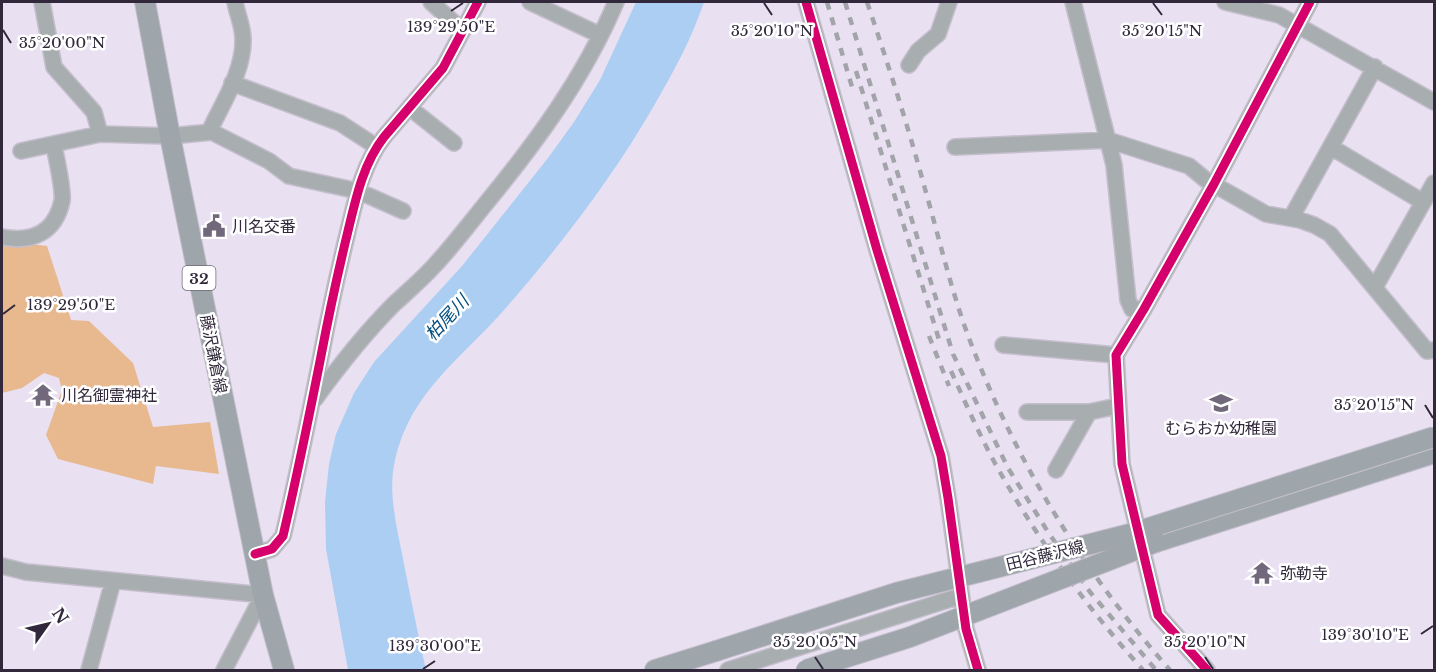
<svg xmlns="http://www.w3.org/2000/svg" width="1436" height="672" font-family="'Libre Baskerville','Noto Sans JP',serif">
  <rect width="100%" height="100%" fill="#e9e1f2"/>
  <!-- forest -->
  <path fill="#e8b88f" d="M 2,241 L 47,246 L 71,320 L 89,321 L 133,363 L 153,427 L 210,422 L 219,474 L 156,466 L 153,484 L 58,459 L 46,435 L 62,390 L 59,378 L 44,373 L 22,388 L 2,393 Z"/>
  <!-- water -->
  <path fill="#accef3" d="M 636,2 L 704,2 C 692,38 674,71 655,104 C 613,177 561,245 505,309 C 462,358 410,392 395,460 C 387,494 398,531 404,564 C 411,599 418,635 426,670 L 348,670 L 326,549 L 325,502 L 329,464 L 336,434 L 354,393 L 374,362 L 462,266 L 548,158 L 574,122 L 600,80 Z"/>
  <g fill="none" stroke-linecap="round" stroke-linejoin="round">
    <!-- minor casing -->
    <g stroke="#c4becc" stroke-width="18">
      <path id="minor" d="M 42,2 L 54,67 L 94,112 L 100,134 L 170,136 L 212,132 L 269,161 L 289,176 L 358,191 L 403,211
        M 431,2 L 463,31
        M 530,2 L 600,35
        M 806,2 L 877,250 L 941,456 L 948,498 L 966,629 L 978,670
        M 1073,2 L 1114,165 L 1128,300 L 1132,309 L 1144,309
        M 1225,2 L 1279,15 L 1434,102
        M 909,65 L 918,51 L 938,34 L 949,2
        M 232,83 L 340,123 L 377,147
        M 410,108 L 454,143
        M 209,132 C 222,104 244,71 243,39 C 243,26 237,14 235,2
        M 955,147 L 1108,140 L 1189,166 L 1206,180 L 1266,214 L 1300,220 L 1314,225 L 1330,234 L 1427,351 L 1434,350
        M 1331,147 L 1423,202
        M 21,151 L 100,134
        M 1291,218 L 1375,67
        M 2,237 C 32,243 55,233 62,201 C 64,190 56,158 54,145
        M 1375,287 L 1434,183
        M 1003,345 L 1116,355
        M 315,399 C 339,366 365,333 394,304 C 407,292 421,280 433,267 C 451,248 467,227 483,207 C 535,144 584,78 616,2
        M 1027,412 L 1089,412
        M 1056,470 L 1089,412 L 1118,406
        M 255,554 L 272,549 L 283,536 C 297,476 309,417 321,356 C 329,314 338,272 348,231 C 356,198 363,164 384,137 L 443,68 L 478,2
        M 2,566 L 26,572 L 263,595 L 224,670
        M 89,670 L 113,581
        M 728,670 L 960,596
        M 1207,670 L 1158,615 L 1122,464 L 1116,355 L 1144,309 L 1214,184 L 1310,2"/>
    </g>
    <!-- major casing -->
    <g stroke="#c4becc" stroke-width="22">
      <path id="major" d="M 145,2 L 170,136 L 263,595 L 284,670
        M 1156,542 L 1434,453
        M 655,670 L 716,651"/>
    </g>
    <!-- minor -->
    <use href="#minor" stroke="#a8aeb0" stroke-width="15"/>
    <!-- major -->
    <use href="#major" stroke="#9fa6ab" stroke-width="20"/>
    <!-- rail -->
    <path stroke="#a2a4aa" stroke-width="4.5" stroke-dasharray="8 8" stroke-linecap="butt" d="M 827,2 L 852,87
      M 845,2 L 953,354 L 1008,468 L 1048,532 L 1090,592 L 1156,670
      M 867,2 C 888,64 908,126 925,189 C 940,241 952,295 972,346 C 1018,465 1085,574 1170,670
      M 856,71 L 941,346
      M 929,336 L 949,386
      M 951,371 C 967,406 982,441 1001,474 C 1041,544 1089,610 1143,670"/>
    <!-- major-bridge casing -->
    <g stroke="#c4becc" stroke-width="22" stroke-linecap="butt">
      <path id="major-bridge" d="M 716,651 L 896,593 L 1130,534 L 1434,437
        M 806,670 L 910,637 L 1156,542"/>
    </g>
    <!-- major-bridge -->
    <use href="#major-bridge" stroke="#9fa6ab" stroke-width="20"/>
    <!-- cycleway casing -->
    <g stroke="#fff" stroke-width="13">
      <path id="cycleway" d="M 806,2 L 877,250 L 941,456 L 948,498 L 966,629 L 978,670
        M 255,554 L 272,549 L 283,536 C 297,476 309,417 321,356 C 329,314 338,272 348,231 C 356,198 363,164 384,137 L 443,68 L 478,2
        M 1207,670 L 1158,615 L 1122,464 L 1116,355 L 1144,309 L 1214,184 L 1310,2"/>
    </g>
    <!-- cycleway -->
    <use href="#cycleway" stroke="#d6006c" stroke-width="9"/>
  </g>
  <!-- ticks -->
  <path fill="none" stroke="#31293b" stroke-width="2" d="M 764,3 L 772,15M 1153,3 L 1162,15M 451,11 L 463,3M 3,30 L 11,43M 3,314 L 15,305M 1425,405 L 1433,418M 1421,634 L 1433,626M 815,657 L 823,669M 1205,657 L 1213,669M 423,669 L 435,661"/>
  <!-- icons -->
  <defs>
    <g id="civic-bare" transform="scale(1.8)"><path d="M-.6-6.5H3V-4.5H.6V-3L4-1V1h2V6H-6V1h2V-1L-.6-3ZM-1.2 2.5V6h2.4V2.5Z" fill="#71697b" stroke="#fff" stroke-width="2.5" paint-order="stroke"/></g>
    <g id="temple-bare" transform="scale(1.8)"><path d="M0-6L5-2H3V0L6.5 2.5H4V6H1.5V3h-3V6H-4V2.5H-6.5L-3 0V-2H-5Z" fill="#71697b" stroke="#fff" stroke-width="2.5" paint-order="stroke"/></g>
    <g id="school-bare" transform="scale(1.8)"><path d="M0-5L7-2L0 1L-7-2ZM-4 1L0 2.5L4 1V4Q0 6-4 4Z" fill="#71697b" stroke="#fff" stroke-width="2.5" paint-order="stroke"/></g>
  </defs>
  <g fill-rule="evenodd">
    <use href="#civic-bare" x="214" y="226"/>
    <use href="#temple-bare" x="43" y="395"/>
    <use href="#school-bare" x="1221" y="403"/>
    <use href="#temple-bare" x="1262" y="573"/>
  </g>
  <g text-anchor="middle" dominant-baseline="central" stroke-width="5" stroke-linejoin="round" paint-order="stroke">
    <!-- shield labels -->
    <rect fill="#fff" stroke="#6f6976" stroke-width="1.5" x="182.5" y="266" width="33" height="24" rx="4.5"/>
    <g font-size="15" font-weight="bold" fill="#31293b">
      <text x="199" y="278">32</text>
    </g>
    <!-- poi labels -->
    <g font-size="16" fill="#31293b" stroke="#fff" text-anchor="start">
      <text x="232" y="226">川名交番</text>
      <text x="61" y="395">川名御霊神社</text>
      <text x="1221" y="428" text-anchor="middle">むらおか幼稚園</text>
      <text x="1280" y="573">弥勒寺</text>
    </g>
    <!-- street labels -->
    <g font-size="16" fill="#31293b" stroke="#fff">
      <text transform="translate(214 354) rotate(79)">藤沢鎌倉線</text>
      <text transform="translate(1045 555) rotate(-14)">田谷藤沢線</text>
    </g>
    <!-- water labels -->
    <g font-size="18" font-style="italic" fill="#044e7e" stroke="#fff">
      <text transform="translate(447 318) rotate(-47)">柏尾川</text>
    </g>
  </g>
  <g font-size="15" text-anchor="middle" fill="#31293b" stroke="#fff" stroke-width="5" stroke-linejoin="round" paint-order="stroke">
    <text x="451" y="32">139°29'50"E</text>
    <text x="772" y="36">35°20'10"N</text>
    <text x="1162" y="36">35°20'15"N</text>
    <text x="62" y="48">35°20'00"N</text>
    <text x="71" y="310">139°29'50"E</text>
    <text x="1374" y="410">35°20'15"N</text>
    <text x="1365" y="640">139°30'10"E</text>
    <text x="815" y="647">35°20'05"N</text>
    <text x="1205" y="647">35°20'10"N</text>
    <text x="435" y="651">139°30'00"E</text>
  </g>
  <!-- border -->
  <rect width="1436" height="672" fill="none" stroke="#31293b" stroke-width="6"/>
  <!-- north arrow -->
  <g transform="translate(48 624) rotate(56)" stroke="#ffffff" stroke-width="4.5" paint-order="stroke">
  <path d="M0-4.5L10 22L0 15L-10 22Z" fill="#31293b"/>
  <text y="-9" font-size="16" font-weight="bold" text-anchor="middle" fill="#31293b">N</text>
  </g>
</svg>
